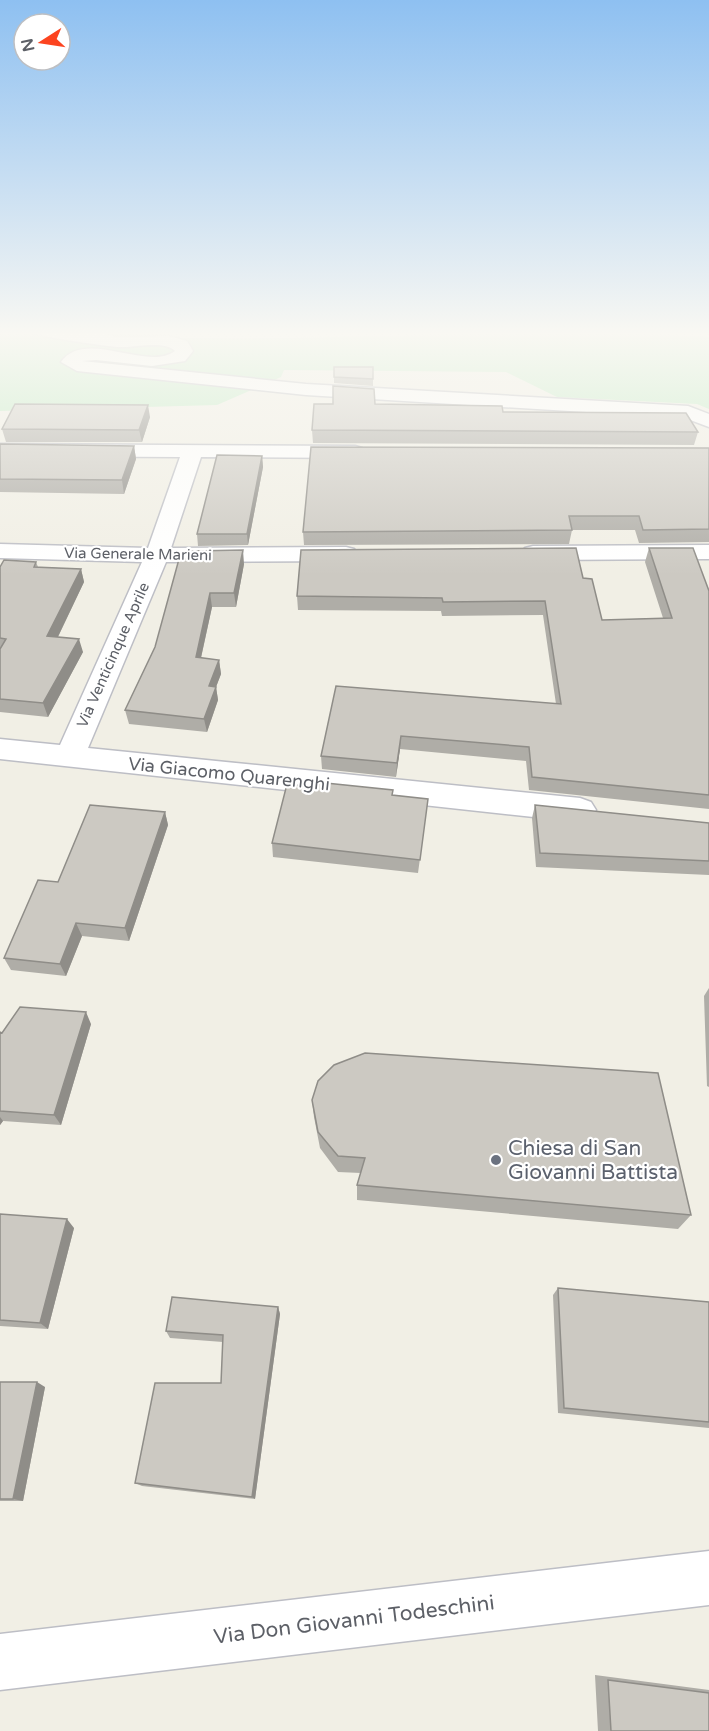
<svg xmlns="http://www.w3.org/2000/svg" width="709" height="1731" font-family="'Varela Round',sans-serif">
  <rect width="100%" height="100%" fill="#f1efe5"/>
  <!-- green -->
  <path fill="#bfebc3" d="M 0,332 L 130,332 L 145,337 C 333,343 521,325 709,337 L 709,409 L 697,404 L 557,397 L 506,372 L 284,370 L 281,377 L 217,405 L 0,411 Z"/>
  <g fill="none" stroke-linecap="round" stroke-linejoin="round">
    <!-- minor casing -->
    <g stroke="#bdbec5" stroke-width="3">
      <path id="minor" d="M 32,332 L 97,332 L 117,337 L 169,336 L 187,341 L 193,351 L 185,361 L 152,366 L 96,360 L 82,361 L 306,384 L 688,406 L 709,414 L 709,427 L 685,418 L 306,395 L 77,371 L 61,362 C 85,328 147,372 175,351 C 164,340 135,348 120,347 C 109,347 35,336 32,332 Z
        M 0,444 L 355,446 L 362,448 L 365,452 L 362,456 L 355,458 L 201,457 L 171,548 L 346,547 L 354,549 L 358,554 L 354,559 L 346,561 L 166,562 L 88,748 L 580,798 L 591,802 L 596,810 L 591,818 L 580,822 L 0,759 L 0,739 L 60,745 L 142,562 L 0,558 L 0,544 L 148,548 L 180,457 L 0,456 Z
        M 709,545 L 709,559 L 533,560 L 525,558 L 521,553 L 525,548 L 533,546 Z
        M 709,1551 L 709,1605 L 0,1690 L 0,1634 Z"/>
    </g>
    <!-- minor -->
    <use href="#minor" fill="#fff" fill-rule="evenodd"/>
  </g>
  <!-- wall -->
  <path fill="#afada7" d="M 334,367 L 373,379 L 373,386 L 334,383 Z
    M 375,404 L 503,412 L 698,432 L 694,445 L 313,443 L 312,430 Z
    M 150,417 L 142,442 L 6,442 L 2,429 Z
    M 0,444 L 134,446 L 136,459 L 124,494 L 0,492 Z
    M 709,448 L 709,542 L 639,543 L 635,530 L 572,530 L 569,544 L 304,545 L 303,532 Z
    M 262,456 L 263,467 L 248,545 L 198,546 L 197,534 Z
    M 649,548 L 709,591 L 709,809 L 529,790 L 526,761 L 400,749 L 396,777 L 322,769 L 321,756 L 336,686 L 556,704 L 543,615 L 442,616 L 441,611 L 298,610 L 297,596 L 583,578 L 602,620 L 663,618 L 645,562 Z
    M 190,559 L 244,564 L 236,607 L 212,607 L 201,658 L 219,660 L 221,674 L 216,687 L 218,700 L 207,732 L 129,724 L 125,710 L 155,647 Z
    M 36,562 L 38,567 L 81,569 L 84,582 L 58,637 L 83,652 L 48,717 L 0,712 L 0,567 Z
    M 314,787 L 393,790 L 392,795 L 428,799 L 418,873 L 273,857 L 272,843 Z
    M 535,805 L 709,823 L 709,875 L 536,867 L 532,818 Z
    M 165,812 L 168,825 L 129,941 L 82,936 L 66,976 L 11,970 L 4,958 L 58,882 Z
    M 709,988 L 709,1087 L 707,1086 L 704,996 Z
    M 91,1024 L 61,1125 L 3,1121 L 0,1125 L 0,1032 L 2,1033 Z
    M 312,1100 L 691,1215 L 678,1229 L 357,1200 L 357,1185 L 361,1173 L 338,1172 L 320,1148 L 314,1117 Z
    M 0,1214 L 74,1228 L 48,1329 L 0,1326 Z
    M 558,1288 L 709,1302 L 709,1428 L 558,1413 L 553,1295 Z
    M 278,1307 L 280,1314 L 255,1499 L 142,1486 L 135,1483 L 221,1383 L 223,1342 L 170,1338 L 166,1331 Z
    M 0,1382 L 45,1387 L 23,1501 L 0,1501 Z
    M 595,1675 L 709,1690 L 709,1731 L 598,1731 Z"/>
  <!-- shaded-wall -->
  <path fill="#8f8d88" d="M 148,405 L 150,417 L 142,442 L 139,430 Z
    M 134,446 L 136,459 L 124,494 L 122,480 Z
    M 262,456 L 263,467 L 248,545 L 247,534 Z
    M 243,550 L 244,564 L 236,607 L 234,593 Z
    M 81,569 L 84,582 L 52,649 L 47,636 Z
    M 210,593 L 212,607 L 198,671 L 196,657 Z
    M 79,639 L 83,652 L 48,717 L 43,703 Z
    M 219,660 L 221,674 L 211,700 L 209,686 Z
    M 216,687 L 218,700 L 207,732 L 204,719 Z
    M 401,736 L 400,749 L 396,777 L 397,763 Z
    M 165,812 L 168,825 L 129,941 L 125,928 Z
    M 76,923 L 82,936 L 66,976 L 60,964 Z
    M 86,1012 L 91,1024 L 61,1125 L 54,1115 Z
    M 0,1117 L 3,1121 L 0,1125 Z
    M 67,1219 L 74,1228 L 48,1329 L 40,1323 Z
    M 278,1307 L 280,1314 L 255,1499 L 252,1497 Z
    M 37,1382 L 45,1387 L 23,1501 L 13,1499 Z"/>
  <!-- building -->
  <path fill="#ccc9c2" stroke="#8f8d88" stroke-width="1.5" d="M 334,367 L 373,367 L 373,379 L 334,377 Z
    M 333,386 L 374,389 L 375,404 L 502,406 L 503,412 L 686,413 L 698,432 L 312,430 L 314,404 L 333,404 Z
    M 15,404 L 148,405 L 139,430 L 2,429 Z
    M 0,444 L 134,446 L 122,480 L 0,479 Z
    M 311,447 L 709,448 L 709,529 L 643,530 L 639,516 L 569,516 L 572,530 L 303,532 Z
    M 217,455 L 262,456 L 247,534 L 197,534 Z
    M 576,548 L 583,578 L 592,579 L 602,620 L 672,618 L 649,548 L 693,548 L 709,591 L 709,795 L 532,777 L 529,747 L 401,736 L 397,763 L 321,756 L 336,686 L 561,704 L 545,601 L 443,602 L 442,598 L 297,596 L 301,550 Z
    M 243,550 L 234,593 L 210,593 L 196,657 L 219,660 L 209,686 L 216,687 L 204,719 L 125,710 L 155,647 L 179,559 L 190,559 L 192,551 Z
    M 4,560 L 36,562 L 34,567 L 81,569 L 47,636 L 79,639 L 43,703 L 0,699 L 0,649 L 6,639 L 0,638 L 0,567 Z
    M 316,782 L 393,790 L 392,795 L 428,799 L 420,860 L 272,843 L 287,784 L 314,787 Z
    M 90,805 L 165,812 L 125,928 L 76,923 L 60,964 L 4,958 L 38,880 L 58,882 Z
    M 535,805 L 709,823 L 709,861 L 540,853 Z
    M 20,1007 L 86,1012 L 54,1115 L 0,1111 L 0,1032 L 2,1033 Z
    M 365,1053 L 658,1073 L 691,1215 L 357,1185 L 365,1158 L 338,1156 L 318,1132 L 312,1100 L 318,1081 L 334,1065 Z
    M 0,1214 L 67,1219 L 40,1323 L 0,1320 Z
    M 558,1288 L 709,1302 L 709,1422 L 564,1408 Z
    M 172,1297 L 278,1307 L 252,1497 L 135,1483 L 155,1383 L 221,1383 L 223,1335 L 166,1331 Z
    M 0,1382 L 37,1382 L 13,1499 L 0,1499 Z
    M 608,1680 L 709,1693 L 709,1731 L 611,1731 Z"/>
  <!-- sky -->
  <linearGradient id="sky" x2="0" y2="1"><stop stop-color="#8ec0f1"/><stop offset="0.58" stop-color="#f9f8f3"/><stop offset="1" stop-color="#f9f8f3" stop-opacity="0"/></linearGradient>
  <rect width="709" height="575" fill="url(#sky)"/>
  <!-- markers -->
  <circle fill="#6b7280" stroke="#fff" stroke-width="2" cx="496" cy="1160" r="6"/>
  <g text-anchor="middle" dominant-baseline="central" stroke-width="4.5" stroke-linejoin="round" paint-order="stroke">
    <!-- far-street labels -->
    <g font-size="15" fill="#5d6067" stroke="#fff">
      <text transform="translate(138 554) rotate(1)">Via Generale Marieni</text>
      <text transform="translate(113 655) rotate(-66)">Via Venticinque Aprile</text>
    </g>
    <!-- street labels -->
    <g font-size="18" fill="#5d6067" stroke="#fff">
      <text transform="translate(229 774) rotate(6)">Via Giacomo Quarenghi</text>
    </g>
    <!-- near-worship labels -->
    <g font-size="21" fill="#5b616d" stroke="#fff" text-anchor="start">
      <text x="508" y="1148">Chiesa di San<tspan x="508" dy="24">Giovanni Battista</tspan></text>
    </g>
    <!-- near-street labels -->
    <g font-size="21" fill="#5d6067" stroke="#fff">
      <text transform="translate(354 1620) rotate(-7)">Via Don Giovanni Todeschini</text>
    </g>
  </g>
  <!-- north arrow -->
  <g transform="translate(42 42) rotate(258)"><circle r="28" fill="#ffffff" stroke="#bebfc2" stroke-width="1.5"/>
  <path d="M0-4.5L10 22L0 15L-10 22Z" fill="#fc4420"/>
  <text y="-9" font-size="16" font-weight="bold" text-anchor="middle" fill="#5d6067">N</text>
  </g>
</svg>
